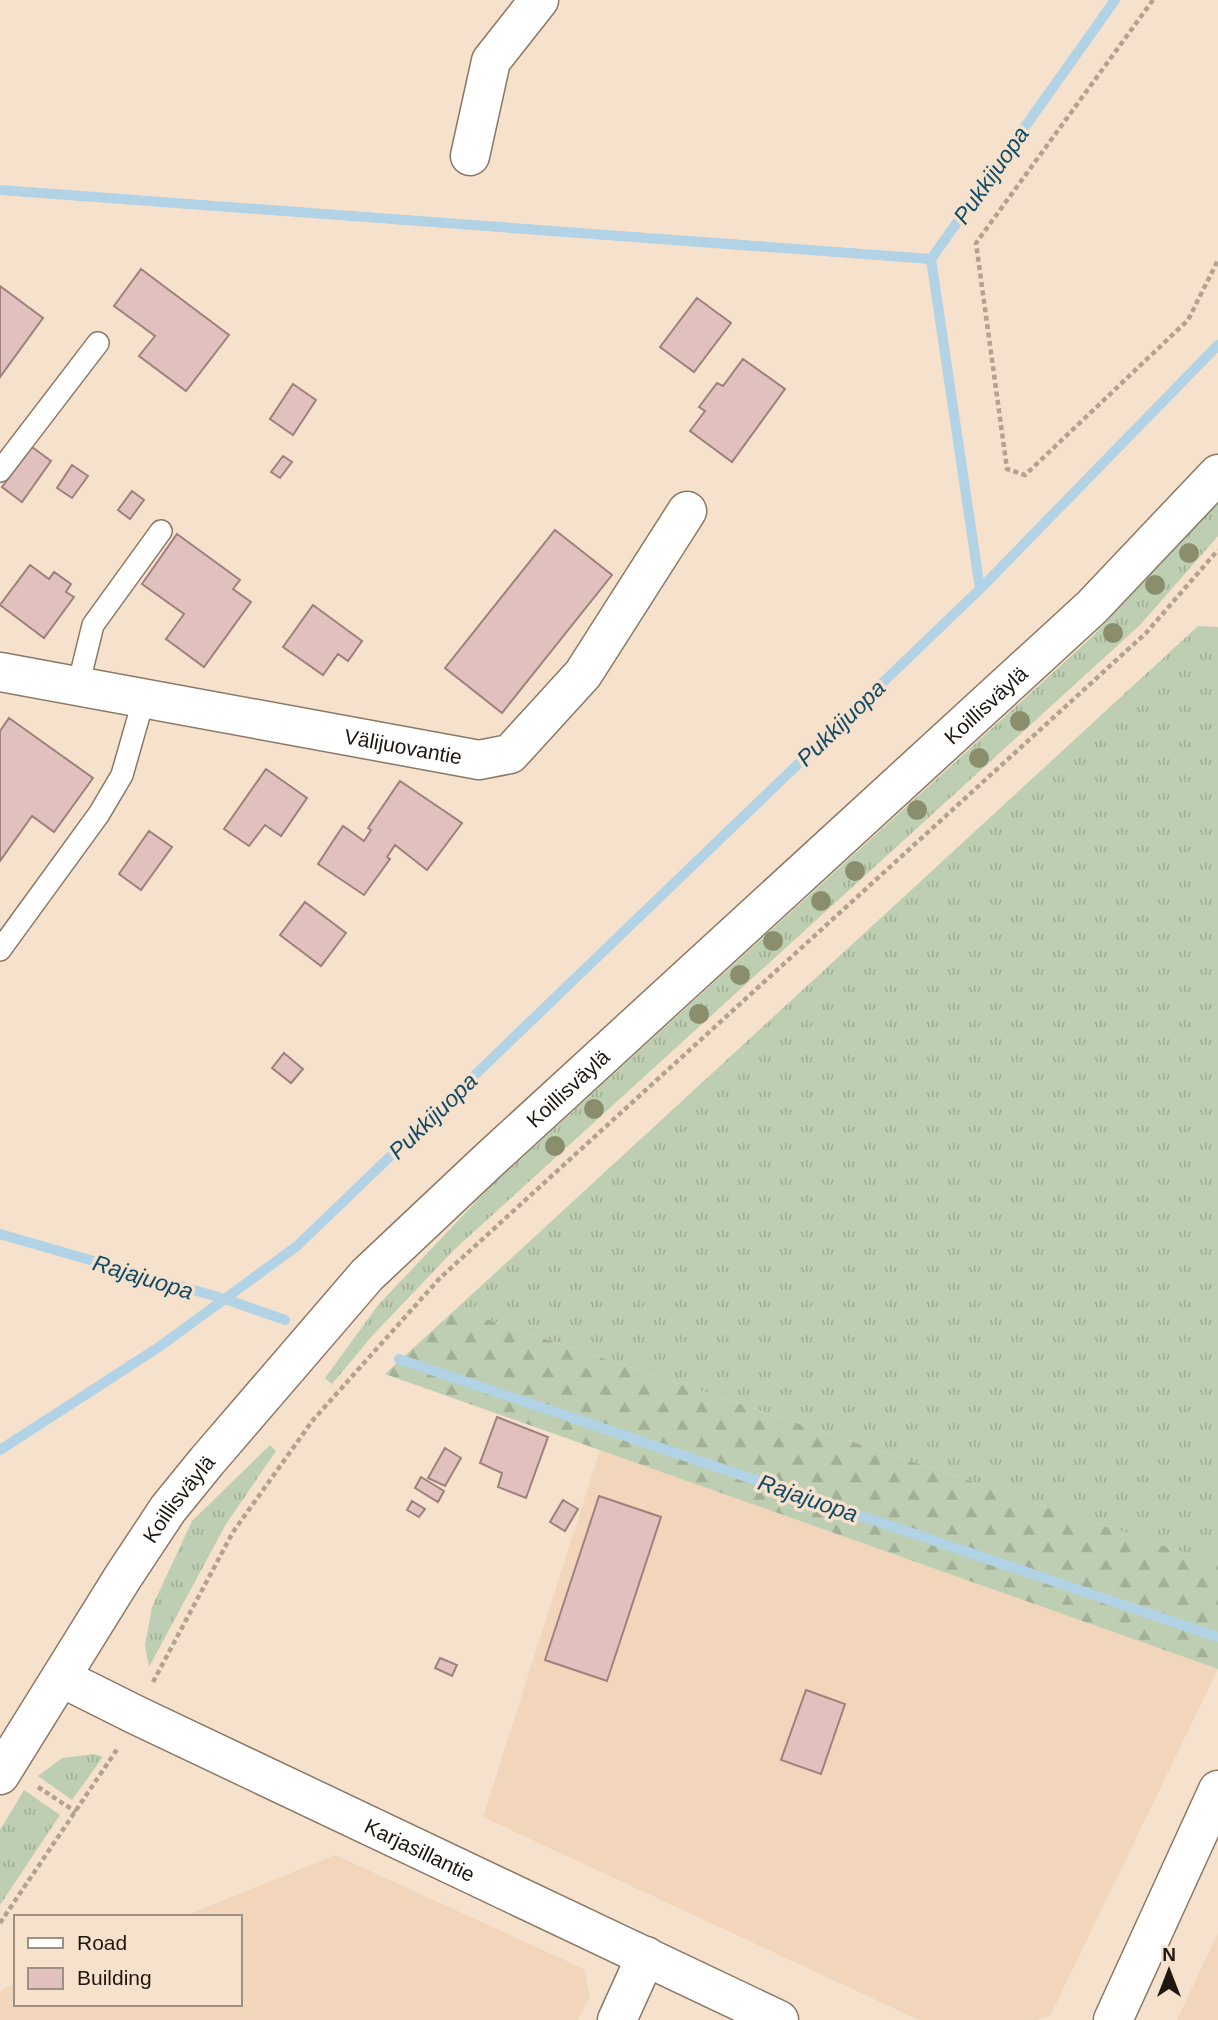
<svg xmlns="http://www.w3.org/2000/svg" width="1218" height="2020" font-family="Arial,sans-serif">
  <defs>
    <pattern id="grass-tufts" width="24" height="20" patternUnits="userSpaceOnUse" patternTransform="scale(1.75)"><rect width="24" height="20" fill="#bdceb2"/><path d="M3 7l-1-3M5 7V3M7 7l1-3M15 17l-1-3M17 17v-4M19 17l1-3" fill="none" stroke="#a2b098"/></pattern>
    <pattern id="forest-firs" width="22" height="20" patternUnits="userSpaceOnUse" patternTransform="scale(1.75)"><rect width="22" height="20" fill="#bdceb2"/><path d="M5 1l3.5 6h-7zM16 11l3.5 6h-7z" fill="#a2b098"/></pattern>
  </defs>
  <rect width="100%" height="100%" fill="#f6e1cc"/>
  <!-- built -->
  <path fill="#f1d6bc" d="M 600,1450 L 1218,1669 L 1050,2016 L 1036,2020 L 919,2020 L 483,1817 Z
    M 335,1855 L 584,1969 L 590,1996 L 578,2020 L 0,2020 L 0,1993 L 3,1989 L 16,1984 L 16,2004 L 240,2004 L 240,1917 L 182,1917 Z
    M 1218,1933 L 1218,2020 L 1177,2020 Z"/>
  <!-- grass -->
  <path fill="url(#grass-tufts)" d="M 1218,501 L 1218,536 L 1140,625 L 454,1250 L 372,1336 L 332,1384 L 325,1378 L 379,1304 L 489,1188 L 1093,636 Z
    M 1198,626 L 1218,627 L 1218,1564 L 456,1309 Z
    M 270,1445 L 276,1451 L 226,1524 L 149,1667 L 145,1645 L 152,1607 L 192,1521 Z
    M 94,1754 L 103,1757 L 72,1800 L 38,1776 L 62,1758 Z
    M 24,1790 L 60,1815 L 0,1905 L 0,1830 Z"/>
  <!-- forest -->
  <path fill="url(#forest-firs)" d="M 456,1309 L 1218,1564 L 1218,1669 L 385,1374 Z"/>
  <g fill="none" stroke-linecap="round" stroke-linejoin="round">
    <!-- stream -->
    <path stroke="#b2d2e5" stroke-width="10" d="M 0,190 L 931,259
      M 980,589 L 1218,345
      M 0,1234 L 225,1299 L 285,1320
      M 399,1359 L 1218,1637
      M 0,1450 L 159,1347 L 297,1246 L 980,589 L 931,259 L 1115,0"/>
  </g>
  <!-- building -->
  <path fill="#e0c1bd" stroke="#9e817d" stroke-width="2" d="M 141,269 L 229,335 L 186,391 L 139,356 L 155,336 L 114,306 Z
    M 0,286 L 43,318 L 0,377 Z
    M 697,298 L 731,323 L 694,372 L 660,347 Z
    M 743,359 L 785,389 L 732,462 L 690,431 L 705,411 L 699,407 L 717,383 L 723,386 Z
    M 293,384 L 316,400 L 293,435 L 270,419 Z
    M 32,447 L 51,461 L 22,502 L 2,487 Z
    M 283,456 L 292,462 L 280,478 L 271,472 Z
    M 72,465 L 88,476 L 72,498 L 57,488 Z
    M 132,491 L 144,500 L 130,519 L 118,510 Z
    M 555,530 L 612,575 L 502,713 L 445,668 Z
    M 177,534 L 240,580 L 233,589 L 251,602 L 204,667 L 166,639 L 184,614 L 142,584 Z
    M 30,565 L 49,579 L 54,572 L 71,584 L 66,592 L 74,597 L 44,638 L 0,605 Z
    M 313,605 L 362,641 L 348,661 L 338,654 L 323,675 L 283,647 Z
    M 9,718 L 93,778 L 54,832 L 32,816 L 0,861 L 0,731 Z
    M 266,769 L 307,798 L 281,836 L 265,825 L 249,846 L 224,829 Z
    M 400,781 L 462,823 L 427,870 L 395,845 L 387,857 L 390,859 L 364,895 L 318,864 L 343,826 L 364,841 L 371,830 L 368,828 Z
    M 149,831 L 172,847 L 141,890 L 119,874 Z
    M 305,902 L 346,933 L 321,966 L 280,935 Z
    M 284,1053 L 303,1069 L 291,1083 L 272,1068 Z
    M 497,1417 L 548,1437 L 526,1498 L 498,1487 L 502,1473 L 480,1463 Z
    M 445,1448 L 461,1458 L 445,1486 L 428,1478 Z
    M 421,1477 L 444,1491 L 438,1502 L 415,1488 Z
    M 599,1496 L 661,1517 L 607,1681 L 545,1660 Z
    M 563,1500 L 578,1509 L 565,1531 L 550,1522 Z
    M 412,1501 L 425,1509 L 419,1517 L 407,1510 Z
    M 440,1658 L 457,1665 L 452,1676 L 435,1668 Z
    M 806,1690 L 845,1704 L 821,1774 L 781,1760 Z"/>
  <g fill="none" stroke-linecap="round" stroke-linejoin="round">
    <!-- lane casing -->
    <g stroke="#8b7865" stroke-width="24">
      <path id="lane" d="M 0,471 L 98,343
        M 78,686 L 93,625 L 161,531
        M 0,950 L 99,814 L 122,775 L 144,698"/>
    </g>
    <!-- street casing -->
    <g stroke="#8b7865" stroke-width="41">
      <g id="street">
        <path d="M 470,156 L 491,61 L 539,0"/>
        <path id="s1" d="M 0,672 L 479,760 L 510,754 L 583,674 L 687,511"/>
        <path id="s2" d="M 62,1678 L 136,1715 L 779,2020"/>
        <path d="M 617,2020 L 646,1956"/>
        <path d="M 1113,2020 L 1218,1790"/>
      </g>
    </g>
    <!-- secondary casing -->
    <g stroke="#8b7865" stroke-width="41">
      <g id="secondary">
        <path id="s3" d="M 0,1775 L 123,1577 L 168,1509 L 207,1461 L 367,1275 L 488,1161 L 1092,607 L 1218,474"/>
      </g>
    </g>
    <!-- path -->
    <path stroke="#b3a291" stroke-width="4.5" stroke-dasharray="5 3.5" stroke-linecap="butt" d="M 1153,0 L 976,243 L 1007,469 L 1025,475 L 1188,320 L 1218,260
      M 153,1682 L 233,1532 L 313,1420 L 440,1278 L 1146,633 L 1218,550
      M 38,1787 L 76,1812
      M 0,1923 L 118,1748"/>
    <!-- lane -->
    <use href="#lane" stroke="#fff" stroke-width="21"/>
    <!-- street -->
    <use href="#street" stroke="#fff" stroke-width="38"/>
    <!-- secondary -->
    <use href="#secondary" stroke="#fff" stroke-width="38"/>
  </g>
  <!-- trees -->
  <g fill="#8b8e6d">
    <circle cx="1189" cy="553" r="10"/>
    <circle cx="1155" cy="585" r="10"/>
    <circle cx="1113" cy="633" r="10"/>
    <circle cx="1020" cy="721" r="10"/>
    <circle cx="979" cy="758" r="10"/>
    <circle cx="917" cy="810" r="10"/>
    <circle cx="855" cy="871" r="10"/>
    <circle cx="821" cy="901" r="10"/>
    <circle cx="773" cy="941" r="10"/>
    <circle cx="740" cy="975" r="10"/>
    <circle cx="699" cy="1014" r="10"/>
    <circle cx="594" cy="1109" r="10"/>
    <circle cx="555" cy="1146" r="10"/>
  </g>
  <g text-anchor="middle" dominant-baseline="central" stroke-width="7" stroke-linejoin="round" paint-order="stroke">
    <!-- street labels -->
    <g font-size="21" fill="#1f1710" stroke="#f6e1cc">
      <text stroke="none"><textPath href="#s3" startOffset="1463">Koillisväylä</textPath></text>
      <text stroke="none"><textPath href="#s1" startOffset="410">Välijuovantie</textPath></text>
      <text stroke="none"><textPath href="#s3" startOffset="896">Koillisväylä</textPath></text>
      <text stroke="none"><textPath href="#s3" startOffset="329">Koillisväylä</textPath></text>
      <text stroke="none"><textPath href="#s2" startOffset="397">Karjasillantie</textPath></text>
    </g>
    <!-- water labels -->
    <g font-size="23" font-style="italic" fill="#114c67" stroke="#f6e1cc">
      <text transform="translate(991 175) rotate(-55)">Pukkijuopa</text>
      <text transform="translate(841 723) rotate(-44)">Pukkijuopa</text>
      <text transform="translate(433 1116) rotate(-44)">Pukkijuopa</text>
      <text transform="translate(143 1277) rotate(17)">Rajajuopa</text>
      <text transform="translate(808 1498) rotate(19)">Rajajuopa</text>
    </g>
  </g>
  <!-- legend -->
  <rect x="14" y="1915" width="228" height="91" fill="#f6e1cc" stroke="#a09081" stroke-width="2"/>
  <rect x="28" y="1938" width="35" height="10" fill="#ffffff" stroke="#a09081" stroke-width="2"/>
  <text x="77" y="1950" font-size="21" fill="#1f1710">Road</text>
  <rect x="28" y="1968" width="35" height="21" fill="#e0c1bd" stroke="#a09081" stroke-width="2"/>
  <text x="77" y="1985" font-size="21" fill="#1f1710">Building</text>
  <!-- north arrow -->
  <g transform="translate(1169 1971)" stroke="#f6e1cc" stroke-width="5" paint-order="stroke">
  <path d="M0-5L12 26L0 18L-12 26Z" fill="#1f1710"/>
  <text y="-10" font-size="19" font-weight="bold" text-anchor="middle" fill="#1f1710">N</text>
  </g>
</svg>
